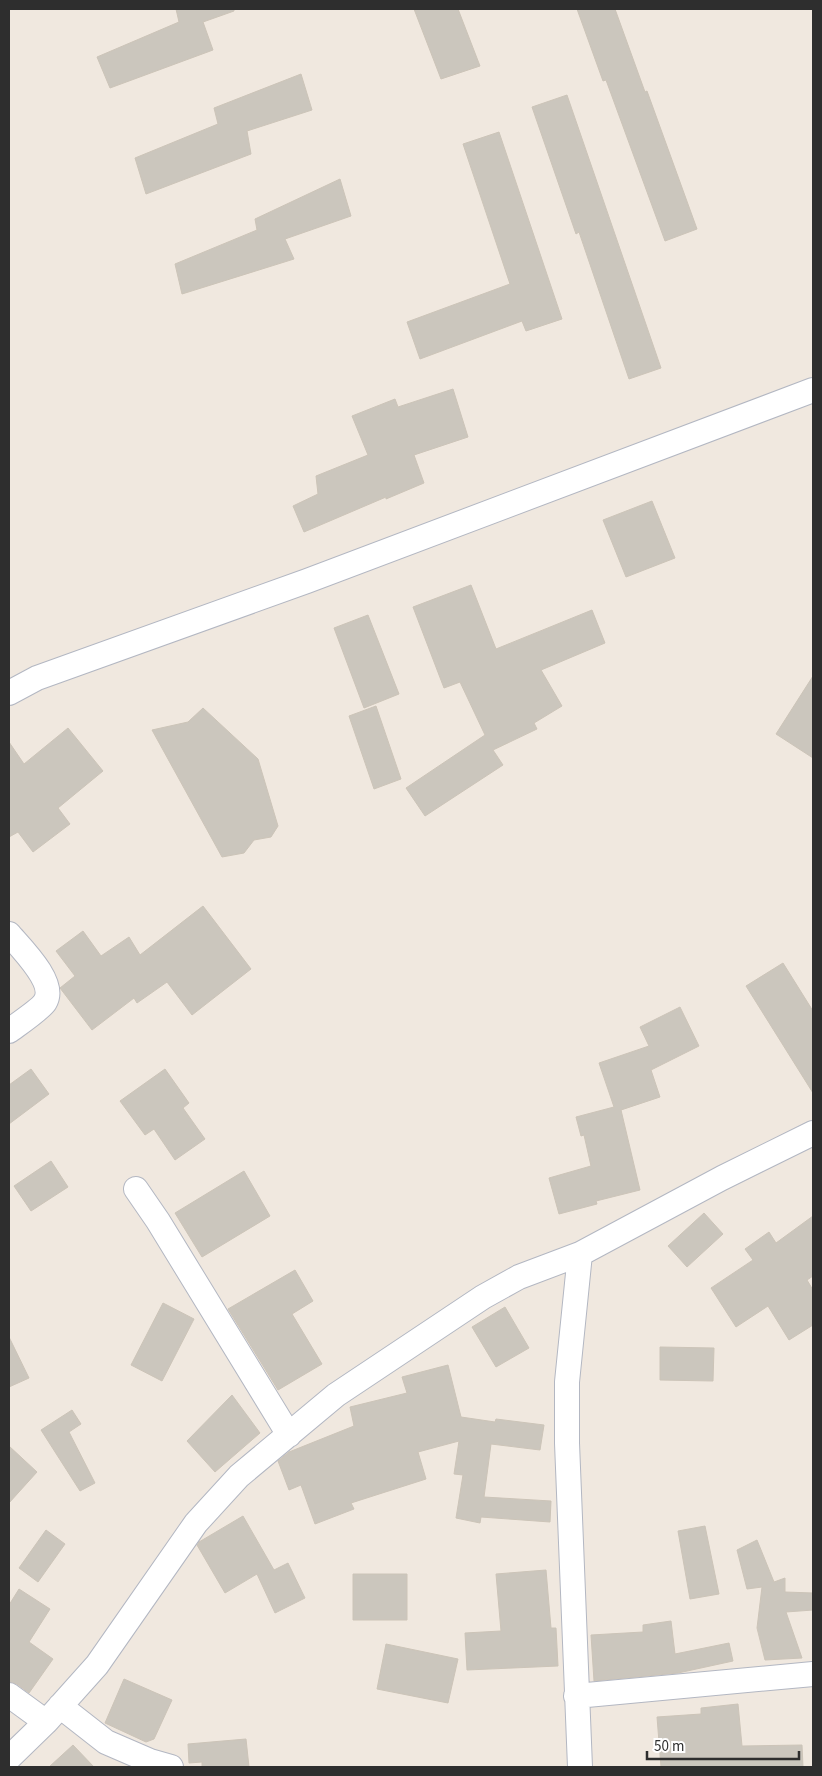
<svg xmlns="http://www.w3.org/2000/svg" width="822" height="1776" font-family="'Source Sans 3',sans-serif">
  <rect width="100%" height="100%" fill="#f0e8df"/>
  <!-- building -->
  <path fill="#cbc6bd" stroke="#ccc4b8" d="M 176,9 L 234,9 L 234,11 L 203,22 L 213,50 L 110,88 L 97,57 L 179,22 Z
    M 414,9 L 458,9 L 480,66 L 441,79 Z
    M 577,9 L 615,9 L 645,92 L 647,91 L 697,229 L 665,241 L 606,80 L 603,81 Z
    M 301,74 L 312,110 L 247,131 L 251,154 L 146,194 L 135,158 L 218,124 L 214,108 Z
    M 567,95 L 661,368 L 629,379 L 579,232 L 576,234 L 532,107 Z
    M 499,132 L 562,319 L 526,331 L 522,321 L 420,359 L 407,322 L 510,284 L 463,144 Z
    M 340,179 L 351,216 L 285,239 L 294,259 L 182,294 L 175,264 L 257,230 L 255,219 Z
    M 453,389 L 468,437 L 414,455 L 424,483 L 386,499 L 386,497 L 304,532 L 293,506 L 318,494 L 316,476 L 368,455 L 352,416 L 395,399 L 398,407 Z
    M 652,501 L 675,558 L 626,577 L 603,520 Z
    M 471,585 L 496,649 L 592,610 L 605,643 L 541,670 L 562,706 L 534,723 L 537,729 L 493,750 L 503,765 L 425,816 L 406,788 L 485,735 L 460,682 L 444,688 L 413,607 Z
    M 368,615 L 399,694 L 364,708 L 334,628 Z
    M 813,676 L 813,758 L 776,734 Z
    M 376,706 L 401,779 L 374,789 L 349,716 Z
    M 203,708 L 258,759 L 278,826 L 271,837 L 254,840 L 244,853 L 222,857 L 152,730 L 188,722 Z
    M 68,728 L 103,771 L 58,808 L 70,824 L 33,852 L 18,832 L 9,837 L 9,742 L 24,764 Z
    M 203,906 L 251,969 L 192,1015 L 167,982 L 137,1003 L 134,998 L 92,1030 L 60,988 L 75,976 L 56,951 L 83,931 L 101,956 L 129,937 L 140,955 Z
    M 783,963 L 813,1011 L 813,1093 L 746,986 Z
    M 680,1007 L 699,1046 L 651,1070 L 660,1097 L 621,1110 L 640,1190 L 596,1201 L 597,1204 L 559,1214 L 549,1178 L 591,1166 L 584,1135 L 581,1136 L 576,1117 L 614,1107 L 599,1063 L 649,1046 L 640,1027 Z
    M 31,1069 L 49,1094 L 9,1124 L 9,1085 Z
    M 165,1069 L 189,1103 L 183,1108 L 205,1139 L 175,1160 L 154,1129 L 145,1135 L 120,1101 Z
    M 51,1161 L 68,1187 L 31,1211 L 14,1186 Z
    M 244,1171 L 270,1216 L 202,1257 L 175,1213 Z
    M 704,1213 L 723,1234 L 687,1267 L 668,1246 Z
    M 813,1216 L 813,1276 L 807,1280 L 813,1290 L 813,1325 L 789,1340 L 768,1306 L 736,1327 L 711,1288 L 753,1260 L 745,1249 L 769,1232 L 776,1243 Z
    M 295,1270 L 313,1301 L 292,1314 L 322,1364 L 278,1390 L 228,1309 Z
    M 163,1303 L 194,1319 L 162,1381 L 131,1365 Z
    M 505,1307 L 529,1348 L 496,1367 L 472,1327 Z
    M 9,1337 L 29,1378 L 9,1387 Z
    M 660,1347 L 714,1348 L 713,1381 L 660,1380 Z
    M 448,1365 L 461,1417 L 495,1422 L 496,1419 L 544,1425 L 540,1450 L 491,1444 L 484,1497 L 551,1501 L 550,1522 L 481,1517 L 480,1523 L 456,1518 L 463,1475 L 454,1474 L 459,1441 L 418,1452 L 426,1479 L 351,1503 L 354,1509 L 315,1524 L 301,1485 L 289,1490 L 278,1461 L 289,1452 L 354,1426 L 350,1407 L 407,1393 L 402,1377 Z
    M 232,1395 L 260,1433 L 215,1472 L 187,1441 Z
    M 72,1410 L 81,1424 L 69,1432 L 95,1483 L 80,1491 L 41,1430 Z
    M 9,1446 L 37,1472 L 9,1503 Z
    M 243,1516 L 274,1570 L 288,1563 L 305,1598 L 275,1613 L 257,1574 L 225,1593 L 197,1545 L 199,1542 Z
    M 705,1526 L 719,1594 L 690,1599 L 678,1531 Z
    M 46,1530 L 65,1544 L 38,1582 L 19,1568 Z
    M 757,1540 L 774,1582 L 785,1578 L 785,1592 L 813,1593 L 813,1610 L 786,1612 L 802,1658 L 765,1660 L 757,1628 L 762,1587 L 747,1589 L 737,1550 Z
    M 546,1570 L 551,1628 L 556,1628 L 558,1666 L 467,1670 L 465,1633 L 501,1631 L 496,1574 Z
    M 353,1574 L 407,1574 L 407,1620 L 353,1620 Z
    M 19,1589 L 50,1609 L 29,1642 L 53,1659 L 29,1693 L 17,1684 L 9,1682 L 9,1605 Z
    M 671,1621 L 675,1654 L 729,1643 L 733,1661 L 678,1673 L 594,1681 L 591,1635 L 643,1632 L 643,1625 Z
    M 386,1644 L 458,1659 L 448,1703 L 377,1689 Z
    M 124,1679 L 172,1700 L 154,1739 L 146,1742 L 105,1723 Z
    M 738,1704 L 742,1746 L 802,1745 L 803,1767 L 661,1767 L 657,1717 L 701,1714 L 701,1708 Z
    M 246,1739 L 249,1767 L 202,1767 L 202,1762 L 189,1763 L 188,1744 Z
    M 73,1745 L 94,1767 L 49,1767 Z"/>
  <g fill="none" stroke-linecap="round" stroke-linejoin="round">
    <!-- minor casing -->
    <g stroke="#b3b7c2" stroke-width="26">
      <path id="minor" d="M 9,693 L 37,678 L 307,581 L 813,390
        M 9,934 C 21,948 57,983 45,1002 C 41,1009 17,1025 9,1031
        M 136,1189 L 158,1221 L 289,1435
        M 580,1254 L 567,1382 L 567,1443 L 580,1767
        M 9,1695 L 46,1722
        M 576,1696 L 813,1674
        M 60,1706 L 106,1742 L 150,1761 L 171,1767
        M 9,1758 L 46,1722 L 97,1665 L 196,1523 L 239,1476 L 336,1395 L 483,1297 L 519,1277 L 580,1254 L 722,1178 L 813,1133"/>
    </g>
    <!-- minor -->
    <use href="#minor" stroke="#fff" stroke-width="24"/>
  </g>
  <!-- border -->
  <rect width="822" height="1776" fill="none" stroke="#2e2e2e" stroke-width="20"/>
  <!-- scale -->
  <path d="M647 1751v8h152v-8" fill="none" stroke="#2e2e2e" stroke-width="2.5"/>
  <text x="654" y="1751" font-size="15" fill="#2e2e2e" stroke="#ffffff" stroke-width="4" paint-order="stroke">50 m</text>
</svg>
